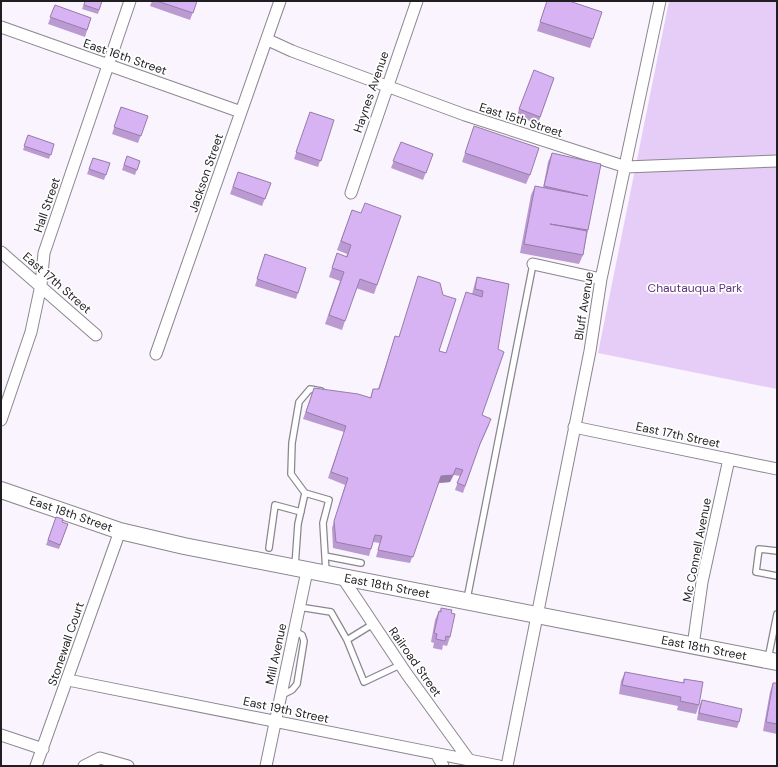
<svg xmlns="http://www.w3.org/2000/svg" width="778" height="767" font-family="'DM Sans',sans-serif">
  <rect width="100%" height="100%" fill="#f9f4fd"/>
  <!-- green -->
  <path fill="#e5cdf8" d="M 669,1 L 777,1 L 777,389 L 598,353 Z"/>
  <g fill="none" stroke-linecap="round" stroke-linejoin="round">
    <!-- lane casing -->
    <g stroke="#8a868e" stroke-width="8">
      <path id="lane" d="M 321,391 L 310,389 L 299,402 L 292,443 L 291,474 L 305,493 L 329,500 L 323,523 L 326,572
        M 269,548 L 275,505 L 301,512
        M 777,551 L 759,549 L 756,572 L 777,576
        M 325,556 L 361,563
        M 295,566 L 298,524 L 305,493
        M 467,599 L 533,264
        M 299,607 L 331,612 L 347,640 L 364,682 L 400,665
        M 347,640 L 373,624
        M 768,659 L 777,614
        M 282,695 L 292,690 L 297,684 L 304,641 L 302,635 L 294,631"/>
    </g>
    <!-- street casing -->
    <g stroke="#8a868e" stroke-width="13">
      <path id="street" d="M 1,27 L 241,112
        M 268,40 L 292,51 L 465,115 L 626,167 L 777,161
        M 351,193 L 417,1
        M 1,252 L 96,335
        M 533,264 L 601,279
        M 156,354 L 280,1
        M 1,420 L 31,332 L 41,285 L 44,253 L 130,1
        M 574,427 L 777,469
        M 342,577 L 406,673 L 469,760
        M 693,646 L 702,582 L 729,459
        M 68,680 L 499,766
        M 1,735 L 43,749
        M 437,755 L 443,766
        M 36,766 L 120,531
        M 84,766 L 100,758 L 128,766
        M 266,766 L 307,571
        M 507,766 L 590,351 L 601,279 L 660,1"/>
    </g>
    <!-- secondary casing -->
    <g stroke="#8a868e" stroke-width="18">
      <path id="secondary" d="M 1,490 L 120,531 L 184,546 L 777,662"/>
    </g>
    <!-- lane -->
    <use href="#lane" stroke="#fff" stroke-width="5.5"/>
    <!-- street -->
    <use href="#street" stroke="#fff" stroke-width="11"/>
    <!-- secondary -->
    <use href="#secondary" stroke="#fff" stroke-width="16"/>
  </g>
  <!-- wall -->
  <path fill="#ba9ad1" d="M 85,1 L 102,1 L 98,14 L 82,9 Z
    M 152,1 L 197,1 L 190,20 L 150,6 Z
    M 547,1 L 593,39 L 590,48 L 537,31 Z
    M 55,5 L 91,18 L 85,37 L 48,24 Z
    M 554,78 L 538,124 L 517,116 L 519,109 Z
    M 121,107 L 148,116 L 138,143 L 112,134 Z
    M 310,112 L 334,120 L 318,167 L 294,159 Z
    M 474,126 L 530,175 L 526,184 L 462,162 Z
    M 28,135 L 54,144 L 49,159 L 23,150 Z
    M 401,142 L 433,154 L 423,180 L 391,168 Z
    M 552,153 L 601,164 L 583,255 L 579,264 L 520,253 L 531,195 L 535,186 L 543,188 L 548,162 Z
    M 127,156 L 140,161 L 135,175 L 122,170 Z
    M 93,158 L 110,163 L 104,180 L 87,174 Z
    M 238,172 L 271,183 L 262,206 L 230,194 Z
    M 352,210 L 361,213 L 401,216 L 374,294 L 356,288 L 342,330 L 325,324 L 340,281 L 329,277 L 337,253 L 346,257 L 347,254 L 337,250 Z
    M 265,254 L 298,293 L 296,299 L 255,286 Z
    M 477,277 L 509,284 L 482,415 L 489,425 L 478,449 L 463,493 L 455,490 L 460,476 L 454,475 L 450,482 L 439,483 L 410,563 L 376,557 L 380,543 L 373,542 L 369,556 L 333,548 L 332,528 L 345,485 L 328,478 L 344,432 L 303,419 L 314,388 L 370,398 L 373,389 L 378,389 L 395,336 L 446,353 L 472,294 L 475,283 Z
    M 56,517 L 62,522 L 68,524 L 59,549 L 46,545 Z
    M 441,608 L 450,637 L 447,646 L 443,645 L 442,650 L 433,648 L 434,643 L 431,642 L 435,620 L 439,611 L 440,612 Z
    M 625,672 L 683,683 L 684,679 L 699,705 L 696,714 L 677,710 L 678,706 L 619,694 L 621,681 Z
    M 773,683 L 777,683 L 777,734 L 763,731 L 770,692 Z
    M 702,700 L 739,722 L 737,728 L 697,720 L 699,707 Z"/>
  <!-- shaded-wall -->
  <path fill="#977daa" d="M 456,468 L 450,482 L 438,483 L 441,476 Z"/>
  <!-- building -->
  <path fill="#d8b3f3" stroke="#977daa" d="M 85,1 L 102,1 L 99,10 L 84,5 Z
    M 157,1 L 197,1 L 193,13 Z
    M 547,1 L 569,1 L 602,12 L 593,39 L 540,22 Z
    M 55,5 L 91,18 L 87,30 L 50,17 Z
    M 534,70 L 554,78 L 540,117 L 519,109 Z
    M 121,107 L 148,116 L 141,136 L 114,127 Z
    M 310,112 L 334,120 L 321,161 L 296,152 Z
    M 474,126 L 539,148 L 530,175 L 465,153 Z
    M 28,135 L 54,144 L 51,155 L 24,146 Z
    M 401,142 L 433,154 L 426,173 L 393,161 Z
    M 552,153 L 601,164 L 588,230 L 550,224 L 587,231 L 583,255 L 524,244 L 535,186 L 588,196 L 544,186 Z
    M 127,156 L 140,161 L 137,170 L 124,165 Z
    M 93,158 L 110,163 L 106,175 L 89,169 Z
    M 238,172 L 271,183 L 265,199 L 233,187 Z
    M 365,203 L 401,216 L 377,285 L 360,279 L 345,321 L 329,315 L 344,272 L 332,268 L 337,253 L 347,257 L 351,245 L 341,241 L 352,210 L 361,213 Z
    M 265,254 L 306,268 L 298,293 L 257,279 Z
    M 418,276 L 440,283 L 443,295 L 456,299 L 439,351 L 446,353 L 466,292 L 482,297 L 483,291 L 475,289 L 477,277 L 509,284 L 498,349 L 504,352 L 482,415 L 491,419 L 480,444 L 465,486 L 457,483 L 463,470 L 456,468 L 453,475 L 441,476 L 413,557 L 378,550 L 382,536 L 375,535 L 371,549 L 336,542 L 334,521 L 348,478 L 331,472 L 346,426 L 306,412 L 314,388 L 358,394 L 371,398 L 373,389 L 379,389 L 395,336 L 399,337 Z
    M 56,517 L 63,519 L 62,522 L 68,524 L 60,545 L 48,540 Z
    M 441,608 L 452,610 L 451,613 L 455,614 L 450,637 L 446,636 L 445,641 L 436,639 L 437,634 L 434,633 L 439,611 L 441,612 Z
    M 625,672 L 684,683 L 684,679 L 703,682 L 699,705 L 680,701 L 681,697 L 622,685 Z
    M 773,683 L 777,683 L 777,724 L 766,722 Z
    M 702,700 L 742,709 L 739,722 L 699,713 Z"/>
  <g text-anchor="middle" dominant-baseline="central" stroke-width="3.5" stroke-linejoin="round" paint-order="stroke">
    <!-- street labels -->
    <g font-size="12" fill="#201e21" stroke="#fff">
      <text transform="translate(125 57) rotate(19)">East 16th Street</text>
      <text transform="translate(371 92) rotate(-71)">Haynes Avenue</text>
      <text transform="translate(521 120) rotate(18)">East 15th Street</text>
      <text transform="translate(206 173) rotate(-71)">Jackson Street</text>
      <text transform="translate(47 205) rotate(-71)">Hall Street</text>
      <text transform="translate(57 283) rotate(41)">East 17th Street</text>
      <text transform="translate(584 306) rotate(-81)">Bluff Avenue</text>
      <text transform="translate(678 435) rotate(12)">East 17th Street</text>
      <text transform="translate(71 514) rotate(19)">East 18th Street</text>
      <text transform="translate(697 550) rotate(-79)">Mc Connell Avenue</text>
      <text transform="translate(387 586) rotate(11)">East 18th Street</text>
      <text transform="translate(66 644) rotate(-71)">Stonewall Court</text>
      <text transform="translate(704 648) rotate(11)">East 18th Street</text>
      <text transform="translate(276 654) rotate(-78)">Mill Avenue</text>
      <text transform="translate(415 662) rotate(55)">Railroad Street</text>
      <text transform="translate(286 710) rotate(12)">East 19th Street</text>
    </g>
    <!-- park labels -->
    <g font-size="12" fill="#60327d" stroke="#fff">
      <text x="695" y="288">Chautauqua Park</text>
    </g>
  </g>
  <!-- border -->
  <rect width="778" height="767" fill="none" stroke="#201e21" stroke-width="4"/>
</svg>
